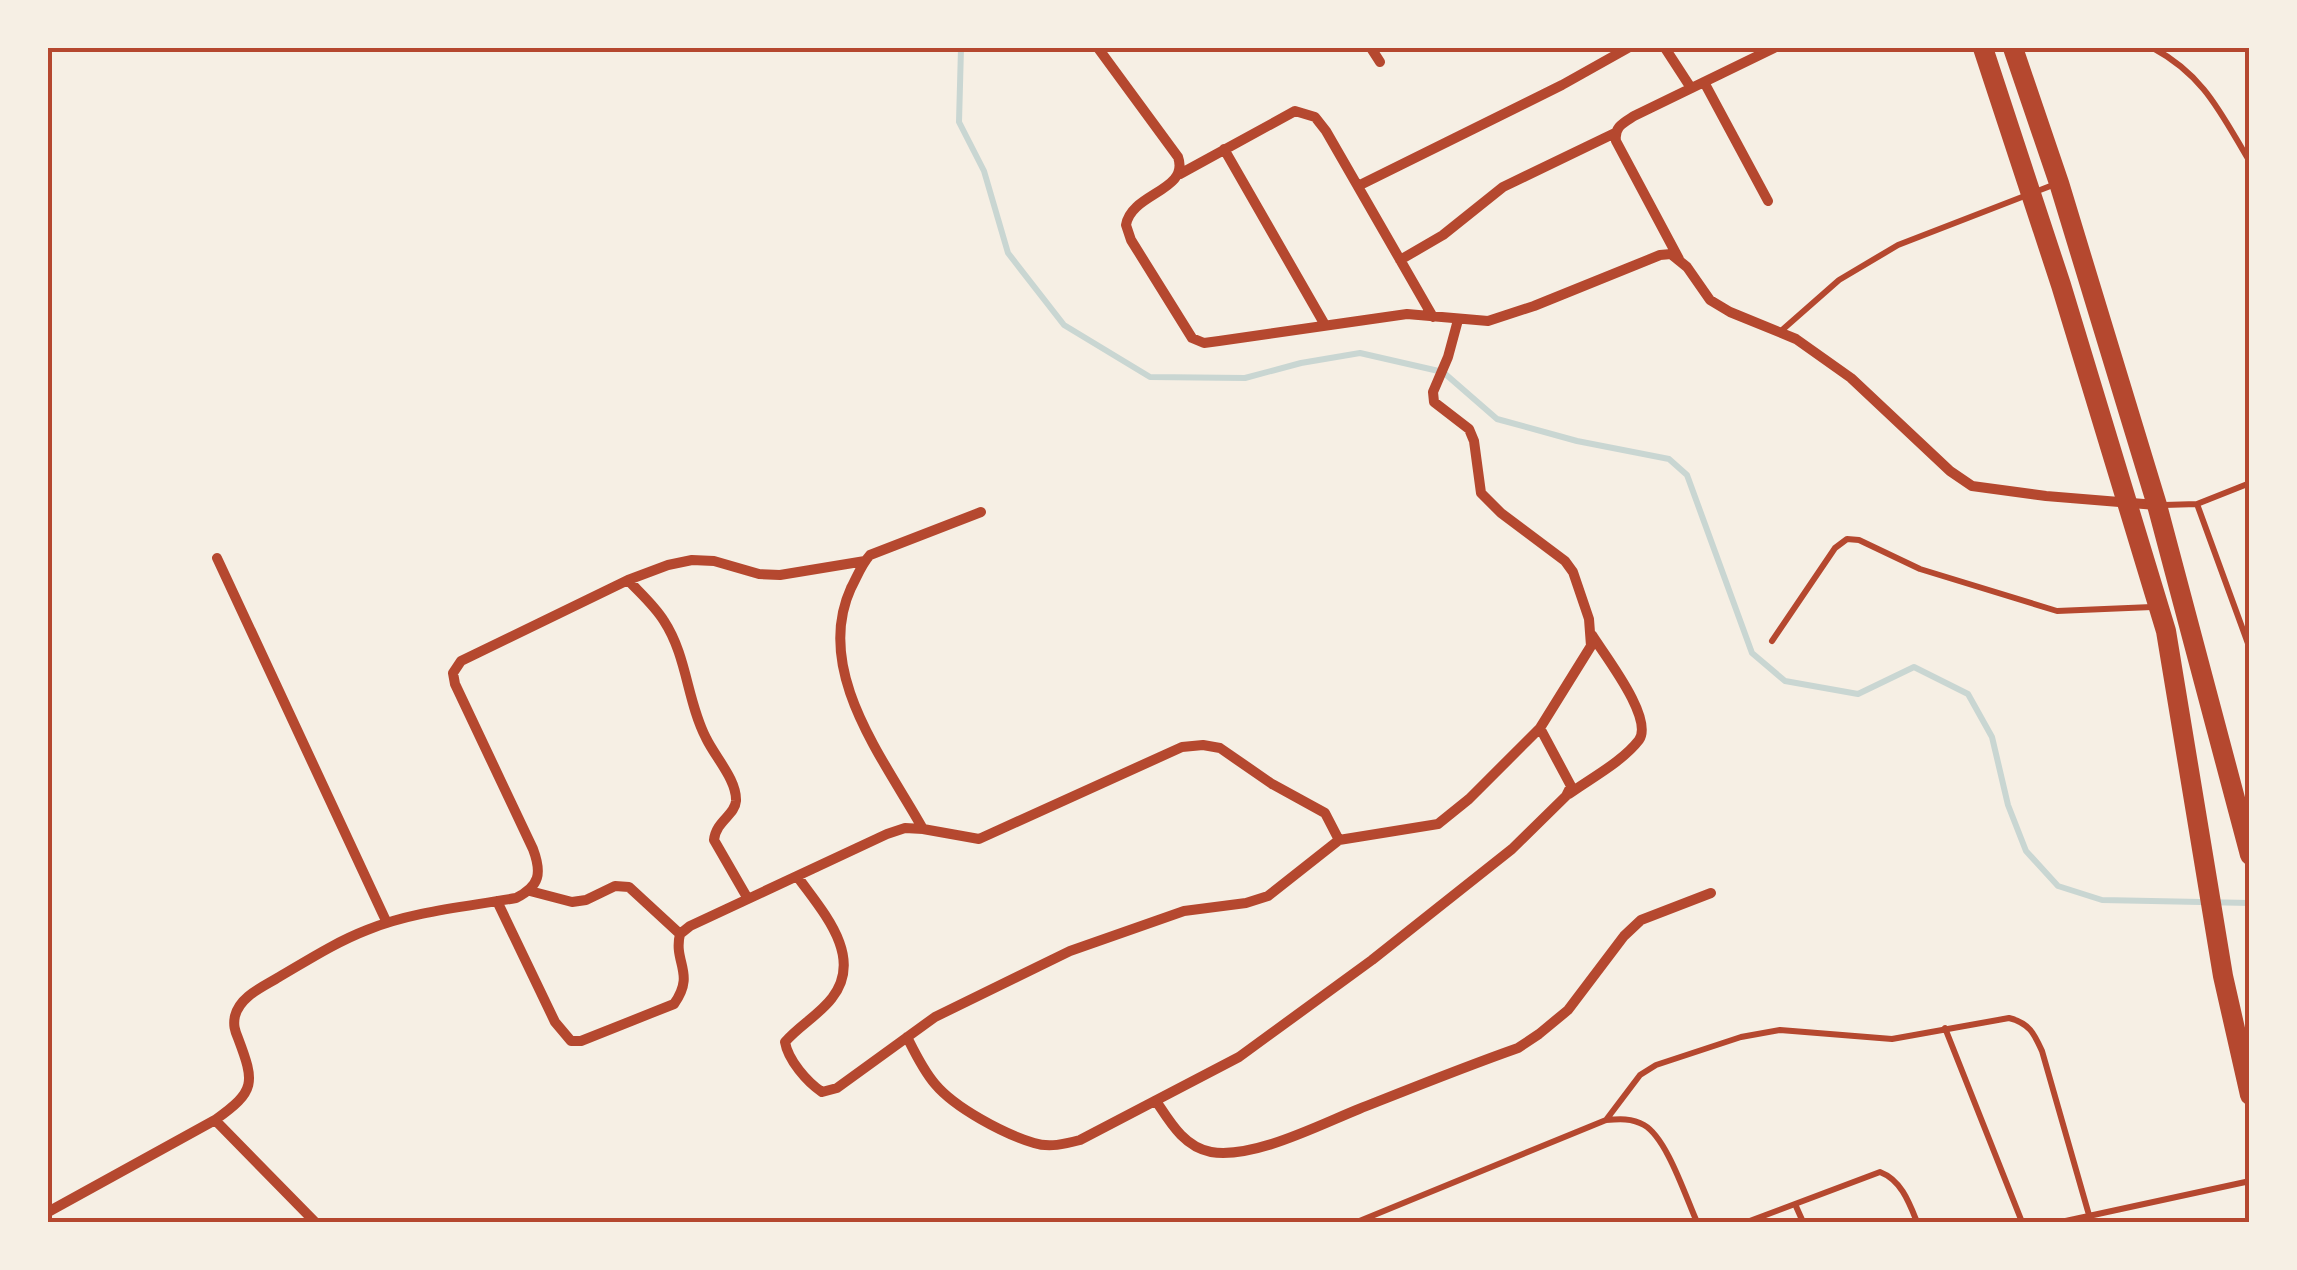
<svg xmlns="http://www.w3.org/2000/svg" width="2297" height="1270" font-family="'Source Sans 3',sans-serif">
  <rect width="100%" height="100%" fill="#f6efe4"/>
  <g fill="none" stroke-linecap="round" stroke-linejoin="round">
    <!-- stream -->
    <path stroke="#c9d6d2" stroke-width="6" d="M 961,48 L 959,122 L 984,171 L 1008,253 L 1064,325 L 1150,377 L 1245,378 L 1301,363 L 1360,353 L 1443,372 L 1497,419 L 1577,441 L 1669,459 L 1687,475 L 1752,653 L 1785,681 L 1858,694 L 1914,667 L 1968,694 L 1992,737 L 2008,805 L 2026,851 L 2058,886 L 2102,900 L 2250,903"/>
    <!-- service -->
    <path stroke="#b5482f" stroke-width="6" d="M 2153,48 C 2205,76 2221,114 2250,162
      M 1781,331 L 1839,280 L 1898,245 L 2053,185
      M 2197,504 L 2250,649
      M 2164,505 L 2197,504 L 2250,483
      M 1772,641 L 1835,548 L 1847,539 L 1859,540 L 1920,569 L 2057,611 L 2152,607
      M 1945,1028 L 2022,1222
      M 1606,1120 L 1640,1075 L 1656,1065 L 1741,1037 L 1780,1030 L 1892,1039 L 2009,1018 C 2029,1023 2034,1033 2042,1051 L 2089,1215
      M 1795,1204 L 1803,1222
      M 1357,1222 L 1606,1120 C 1619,1119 1632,1118 1644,1125 C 1667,1138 1686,1198 1697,1222
      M 1747,1222 L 1880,1172 C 1901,1180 1909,1202 1917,1222
      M 2061,1222 L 2250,1181"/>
    <!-- minor -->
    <path stroke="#b5482f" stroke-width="10" d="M 1098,48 L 1178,157 C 1190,191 1131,193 1126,225 L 1131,240 L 1192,338 L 1204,343 L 1219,341 L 1407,314 L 1488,321 L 1534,306 L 1660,255 L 1671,254 L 1687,267 L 1710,300 L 1730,312 L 1796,339 L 1851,378 L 1950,471 L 1972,486 L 2046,496 L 2156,505
      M 1371,48 L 1380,62
      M 1665,48 L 1691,88
      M 1704,82 L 1768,201
      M 1224,149 L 1325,325
      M 1180,174 L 1295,111 L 1315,117 L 1326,131 L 1433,317
      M 1358,186 L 1562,85 L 1628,48
      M 1679,259 L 1616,141 C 1614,127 1623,123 1634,116 L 1774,48
      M 1400,260 L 1443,235 L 1503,187 L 1615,133
      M 217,558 L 387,923
      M 628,580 C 640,593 655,606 664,621 C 687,656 687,701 706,738 C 715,757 737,780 736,801 C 735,815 716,821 714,840 L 748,899
      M 1569,794 C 1591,778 1622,762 1639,740 C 1654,718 1605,656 1592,635
      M 923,829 C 884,759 813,671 851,588 C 857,577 861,565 870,555 L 981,512
      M 797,876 C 821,910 865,956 832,998 C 820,1014 799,1026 785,1042 C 788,1060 807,1082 822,1092 L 837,1088 L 935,1017 L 1070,951 L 1184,911 L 1246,903 L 1268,896 L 1339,840 L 1438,824 L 1469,799 L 1540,728
      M 530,891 L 572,902 L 586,900 L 615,886 L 629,887 L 680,934
      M 497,901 L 555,1022 L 571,1041 L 581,1041 L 674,1004 C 696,973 673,963 680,934 L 690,926 L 887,834 L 905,828 L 923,829 L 979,839 L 1182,747 L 1203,745 L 1220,748 L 1272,784 L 1325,813 L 1339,840
      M 907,1037 C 915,1053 923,1070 935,1084 C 955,1108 1004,1134 1034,1143 C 1049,1148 1065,1144 1080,1140 L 1239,1057 L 1372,960 L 1512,849 L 1566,796 L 1571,786 L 1540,728 L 1591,646 L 1589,619 L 1573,572 L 1565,561 L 1501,513 L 1481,493 L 1474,441 L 1469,429 L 1434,402 L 1433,392 L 1448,357 L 1458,320
      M 1156,1101 C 1170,1122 1184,1147 1211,1152 C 1254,1159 1319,1125 1359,1109 C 1412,1088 1464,1067 1518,1048 L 1539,1034 L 1568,1010 L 1624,936 L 1641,920 L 1711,893
      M 215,1120 L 315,1222
      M 48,1212 L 215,1120 C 256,1091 255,1083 238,1038 C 235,1031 233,1025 235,1016 C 240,996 263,987 279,977 C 308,960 336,942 367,930 C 414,911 466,907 516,898 C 540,886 542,873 533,849 L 455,684 L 453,673 L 461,661 L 628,580 L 668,565 L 692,560 L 714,561 L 759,574 L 780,575 L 865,561"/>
    <!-- primary -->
    <path stroke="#b5482f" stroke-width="20" d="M 1983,48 L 2061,285 L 2166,631 L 2223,976 L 2250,1095
      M 2013,48 L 2059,183 L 2157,505 L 2250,855"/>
  </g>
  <!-- border -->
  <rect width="2297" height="1270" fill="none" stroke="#f6efe4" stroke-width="100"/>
  <rect x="50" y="50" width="2197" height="1170" fill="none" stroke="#b5482f" stroke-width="4"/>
</svg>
